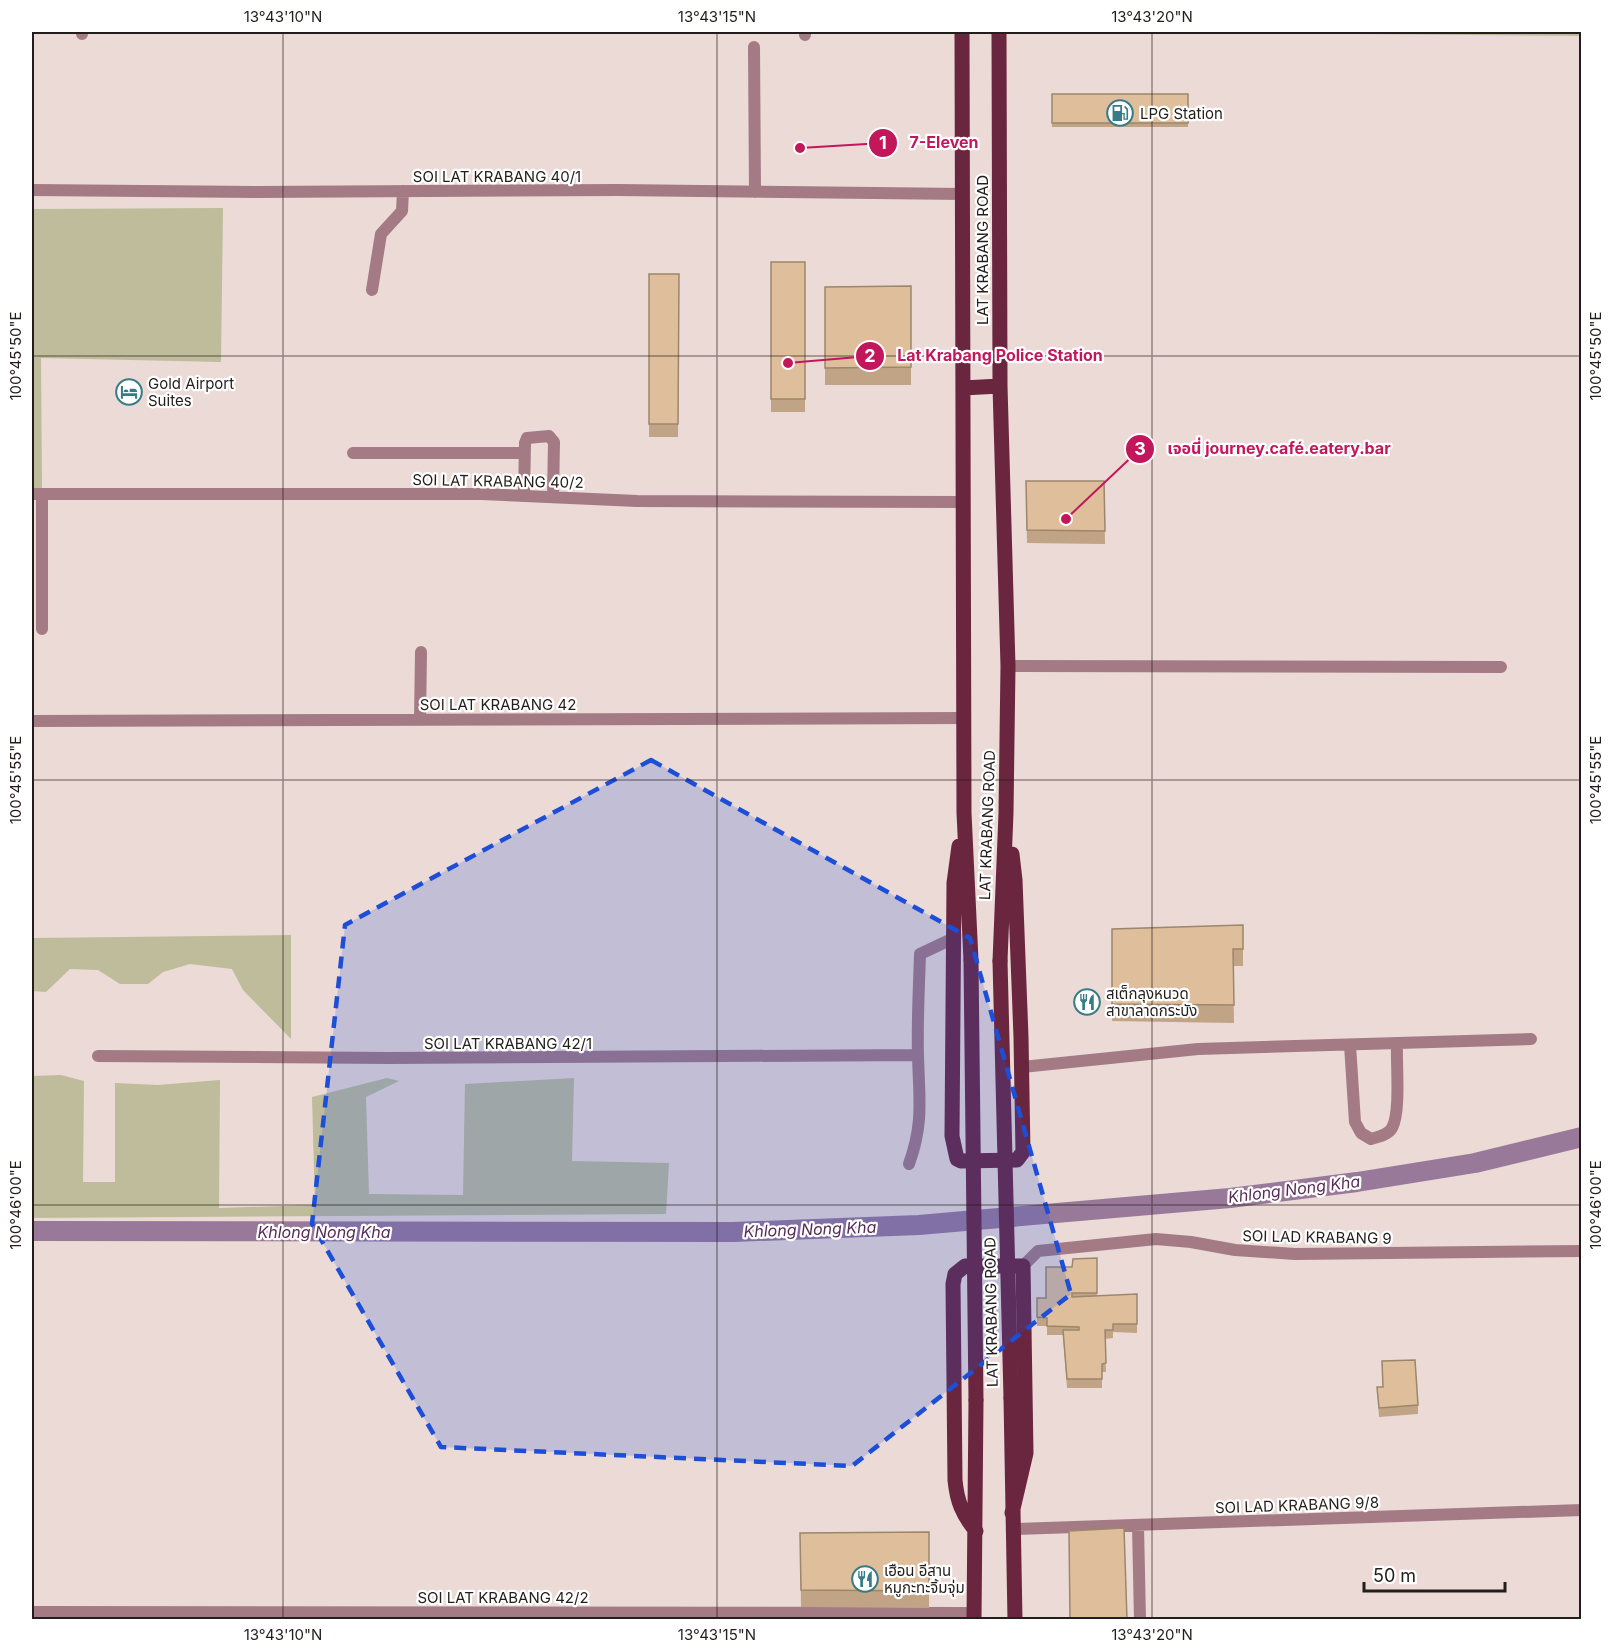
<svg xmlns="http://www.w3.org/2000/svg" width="1613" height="1651" font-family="Inter,'Noto Sans Thai',sans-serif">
  <rect width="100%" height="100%" fill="#ebdad6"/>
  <!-- green -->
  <path fill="#bebc9b" d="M 1144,32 L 1581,32 L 1582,36 L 1581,36 Z
    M 223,208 L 221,362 L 41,358 L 42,489 L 32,489 L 32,209 Z
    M 291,935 L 291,1039 L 243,990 L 232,969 L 190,964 L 163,972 L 148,984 L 120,984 L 98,970 L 70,969 L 46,992 L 32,991 L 32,938 Z
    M 61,1075 L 84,1081 L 83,1182 L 115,1182 L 115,1083 L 158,1085 L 220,1080 L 219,1208 L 315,1205 L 312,1097 L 387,1078 L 399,1081 L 366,1097 L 369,1194 L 463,1195 L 465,1084 L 574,1078 L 572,1161 L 669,1163 L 666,1214 L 32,1218 L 32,1076 Z"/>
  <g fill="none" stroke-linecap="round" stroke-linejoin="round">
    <!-- canal -->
    <path stroke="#997999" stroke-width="20" d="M 32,1231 L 733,1232 L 919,1225 L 1230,1198 L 1357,1182 L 1475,1163 L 1582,1137"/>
    <!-- minor -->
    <path stroke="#a47a85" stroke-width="12" d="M 82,34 L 82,32
      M 805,35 L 805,32
      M 754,47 L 755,192
      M 32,190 L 257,192 L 618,190 L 963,194
      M 372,290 L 381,234 L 402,211 L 403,191
      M 353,453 L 524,453
      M 32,494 L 482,494 L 637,501 L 964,502
      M 42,494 L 42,629
      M 524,495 L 525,443 L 527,438 L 549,436 L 554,442 L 553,496
      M 1008,666 L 1501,667
      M 420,720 L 421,652
      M 32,721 L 965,718
      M 1350,1045 L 1355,1122 L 1361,1133 L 1371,1139 C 1378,1137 1388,1135 1392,1128 C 1401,1112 1396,1063 1397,1043
      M 98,1056 L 389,1058 L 918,1055
      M 1022,1067 L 1198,1049 L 1531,1039
      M 909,1164 C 924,1122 919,1099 918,1055 C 917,1022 919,988 920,954 L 954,938
      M 1023,1266 L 1038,1251 L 1156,1239 L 1191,1242 L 1235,1250 L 1295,1254 L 1582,1251
      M 1138,1526 L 1140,1620
      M 1013,1529 L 1582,1510
      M 32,1612 L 974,1613"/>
    <!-- primary -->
    <path stroke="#6b263f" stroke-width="15" d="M 962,32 L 964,813 L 971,960
      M 999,32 L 1000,386 L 1008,666 L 1006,813 L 1000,961
      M 963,388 L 1000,386
      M 959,846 L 954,883 L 952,1136 L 957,1159 L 961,1161 L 1017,1160 L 1023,1152 L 1021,1037 L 1015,880 L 1012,854
      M 1011,1398 L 1015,1620
      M 976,1531 C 962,1514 957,1501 955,1480 L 953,1284 L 955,1274 L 965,1266 L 1023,1266 L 1026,1453 L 1012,1513
      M 974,1620 L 976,1400"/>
    <!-- primary-bridge -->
    <path stroke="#6b263f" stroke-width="15" d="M 971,960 L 976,1400
      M 1000,961 L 1011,1398"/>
  </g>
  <!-- wall -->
  <path fill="#c0a485" d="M 1052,94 L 1188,94 L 1188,127 L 1052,127 Z
    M 771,262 L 805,262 L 805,412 L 771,412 Z
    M 649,274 L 679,274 L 678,437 L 649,437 Z
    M 911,286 L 911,385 L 825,385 L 825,287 Z
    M 1026,481 L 1104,481 L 1105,544 L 1027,543 Z
    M 1243,925 L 1243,966 L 1233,966 L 1234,1023 L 1112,1021 L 1112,929 Z
    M 1097,1258 L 1097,1296 L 1137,1294 L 1137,1333 L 1113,1332 L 1113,1338 L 1105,1339 L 1106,1372 L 1102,1372 L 1102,1388 L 1067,1388 L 1063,1335 L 1047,1335 L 1047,1326 L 1037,1326 L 1037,1298 L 1046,1298 L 1072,1267 Z
    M 1382,1361 L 1418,1405 L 1418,1414 L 1379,1417 L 1377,1387 L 1383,1387 Z
    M 929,1532 L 929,1608 L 801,1607 L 800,1533 Z"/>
  <!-- building -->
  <path fill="#dfbf9b" stroke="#9c866c" stroke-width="1.5" d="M 1052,94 L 1188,94 L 1188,123 L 1052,123 Z
    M 771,262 L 805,262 L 805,399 L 771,399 Z
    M 649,274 L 679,274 L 678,424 L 649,424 Z
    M 911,286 L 911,367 L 825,368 L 825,287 Z
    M 1026,481 L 1104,481 L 1105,531 L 1027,530 Z
    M 1243,925 L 1243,949 L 1233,949 L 1234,1005 L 1112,1004 L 1112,929 Z
    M 1097,1258 L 1097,1293 L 1072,1293 L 1072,1297 L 1137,1294 L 1137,1324 L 1113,1324 L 1113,1330 L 1105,1330 L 1106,1363 L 1102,1364 L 1102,1379 L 1067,1379 L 1063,1330 L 1079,1330 L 1079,1327 L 1047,1326 L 1047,1318 L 1037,1317 L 1037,1298 L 1046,1298 L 1046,1267 L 1072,1267 L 1073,1259 Z
    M 1415,1360 L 1418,1405 L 1379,1408 L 1377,1387 L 1383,1387 L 1382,1361 Z
    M 1124,1528 L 1127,1620 L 1070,1620 L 1069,1531 Z
    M 929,1532 L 929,1591 L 801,1590 L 800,1533 Z"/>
  <!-- marked area -->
  <path fill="#1d4ed8" fill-opacity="0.2" stroke="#1d4ed8" stroke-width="4.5" stroke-dasharray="12 8" stroke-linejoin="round" d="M 651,760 L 970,938 L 1071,1294 L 852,1466 L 441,1447 L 312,1224 L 345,925 Z"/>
  <!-- ticks -->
  <path fill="none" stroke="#231d1b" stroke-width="1.5" stroke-opacity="0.45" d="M 283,32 L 283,1620M 717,32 L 717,1620M 1152,32 L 1152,1620M 32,356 L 1582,356M 32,780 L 1582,780M 32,1205 L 1582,1205"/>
  <!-- icons -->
  <defs>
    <g id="fuel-ring" transform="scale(1.35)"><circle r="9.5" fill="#fff" stroke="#357c86" stroke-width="1.5"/><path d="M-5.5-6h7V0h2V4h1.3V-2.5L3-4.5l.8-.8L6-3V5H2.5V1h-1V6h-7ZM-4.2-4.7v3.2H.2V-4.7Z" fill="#357c86"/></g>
    <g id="hotel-ring" transform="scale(1.35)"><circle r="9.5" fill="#fff" stroke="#357c86" stroke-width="1.5"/><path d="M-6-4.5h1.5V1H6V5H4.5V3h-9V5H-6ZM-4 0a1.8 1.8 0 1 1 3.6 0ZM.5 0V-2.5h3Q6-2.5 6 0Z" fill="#357c86"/></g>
    <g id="restaurant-ring" transform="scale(1.35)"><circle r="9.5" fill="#fff" stroke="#357c86" stroke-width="1.5"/><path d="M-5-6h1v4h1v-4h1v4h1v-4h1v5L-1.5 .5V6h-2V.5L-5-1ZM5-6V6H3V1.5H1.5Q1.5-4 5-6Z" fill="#357c86"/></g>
  </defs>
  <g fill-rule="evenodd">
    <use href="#fuel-ring" x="1120" y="113"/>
    <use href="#hotel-ring" x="129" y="392"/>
    <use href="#restaurant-ring" x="1087" y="1002"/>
    <use href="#restaurant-ring" x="865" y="1579"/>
  </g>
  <g text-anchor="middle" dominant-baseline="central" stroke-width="4.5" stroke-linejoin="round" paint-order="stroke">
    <!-- poi labels -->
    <g font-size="15" fill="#231d1b" stroke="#fff" text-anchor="start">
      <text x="1140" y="113">LPG Station</text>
      <text x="148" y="383">Gold Airport<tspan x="148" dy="17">Suites</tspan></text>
      <text x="1106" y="993">สเต็กลุงหนวด<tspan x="1106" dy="17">สาขาลาดกระบัง</tspan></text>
      <text x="884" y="1570">เฮือน อีสาน<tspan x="884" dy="17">หมูกะทะจิ้มจุ่ม</tspan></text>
    </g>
    <!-- street labels -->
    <g font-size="15" fill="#231d1b" stroke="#fff">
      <text x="497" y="176">SOI LAT KRABANG 40/1</text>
      <text transform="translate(982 250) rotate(-90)">LAT KRABANG ROAD</text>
      <text transform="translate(498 481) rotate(1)">SOI LAT KRABANG 40/2</text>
      <text x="498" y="704">SOI LAT KRABANG 42</text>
      <text transform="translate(987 825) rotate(-88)">LAT KRABANG ROAD</text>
      <text x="508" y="1043">SOI LAT KRABANG 42/1</text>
      <text transform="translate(1317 1237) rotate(1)">SOI LAD KRABANG 9</text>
      <text transform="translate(991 1312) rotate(-91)">LAT KRABANG ROAD</text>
      <text transform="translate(1297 1505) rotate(-2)">SOI LAD KRABANG 9/8</text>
      <text x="503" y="1597">SOI LAT KRABANG 42/2</text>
    </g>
    <!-- water labels -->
    <g font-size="16" font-style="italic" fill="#572c57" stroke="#fff">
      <text transform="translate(1294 1189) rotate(-7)">Khlong Nong Kha</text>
      <text transform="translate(810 1229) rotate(-2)">Khlong Nong Kha</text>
      <text x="324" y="1232">Khlong Nong Kha</text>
    </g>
  </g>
  <!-- callouts -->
  <path fill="none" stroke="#c2185b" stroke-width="2" d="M800 148L883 143M788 363L870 356M1066 519L1140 449"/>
  <g fill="#c2185b" stroke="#fff" stroke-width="2">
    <circle cx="800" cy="148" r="6"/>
    <circle cx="788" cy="363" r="6"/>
    <circle cx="1066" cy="519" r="6"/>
    <circle cx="883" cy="143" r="15"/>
    <circle cx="870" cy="356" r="15"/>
    <circle cx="1140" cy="449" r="15"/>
  </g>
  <g font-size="18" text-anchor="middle" font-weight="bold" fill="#fff">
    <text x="883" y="149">1</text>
    <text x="870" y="362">2</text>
    <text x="1140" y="455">3</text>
  </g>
  <g font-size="16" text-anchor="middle" font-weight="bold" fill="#c2185b" stroke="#fff" stroke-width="4.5" stroke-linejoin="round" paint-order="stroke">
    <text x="944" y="148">7-Eleven</text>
    <text x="1000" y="361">Lat Krabang Police Station</text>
    <text x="1279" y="454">เจอนี่ journey.café.eatery.bar</text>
  </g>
  <!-- border -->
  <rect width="1613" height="1651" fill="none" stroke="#ffffff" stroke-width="66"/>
  <!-- scale -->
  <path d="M1364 1582v9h141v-9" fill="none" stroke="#231d1b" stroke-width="3"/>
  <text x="1373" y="1582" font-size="18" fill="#231d1b" stroke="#ffffff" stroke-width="4.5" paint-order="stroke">50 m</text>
  <rect x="33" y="33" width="1547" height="1585" fill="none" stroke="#231d1b" stroke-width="2"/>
  <g font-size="15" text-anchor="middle" fill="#231d1b">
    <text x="283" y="22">13°43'10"N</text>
    <text x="717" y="22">13°43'15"N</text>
    <text x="1152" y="22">13°43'20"N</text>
    <text transform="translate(1596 356) rotate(-90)" y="5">100°45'50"E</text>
    <text transform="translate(16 356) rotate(-90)" y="5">100°45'50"E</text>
    <text transform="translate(1596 780) rotate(-90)" y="5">100°45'55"E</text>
    <text transform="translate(16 780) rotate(-90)" y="5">100°45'55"E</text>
    <text transform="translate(1596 1205) rotate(-90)" y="5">100°46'00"E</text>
    <text transform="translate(16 1205) rotate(-90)" y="5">100°46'00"E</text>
    <text x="283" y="1640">13°43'10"N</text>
    <text x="717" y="1640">13°43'15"N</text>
    <text x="1152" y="1640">13°43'20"N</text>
  </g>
</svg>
